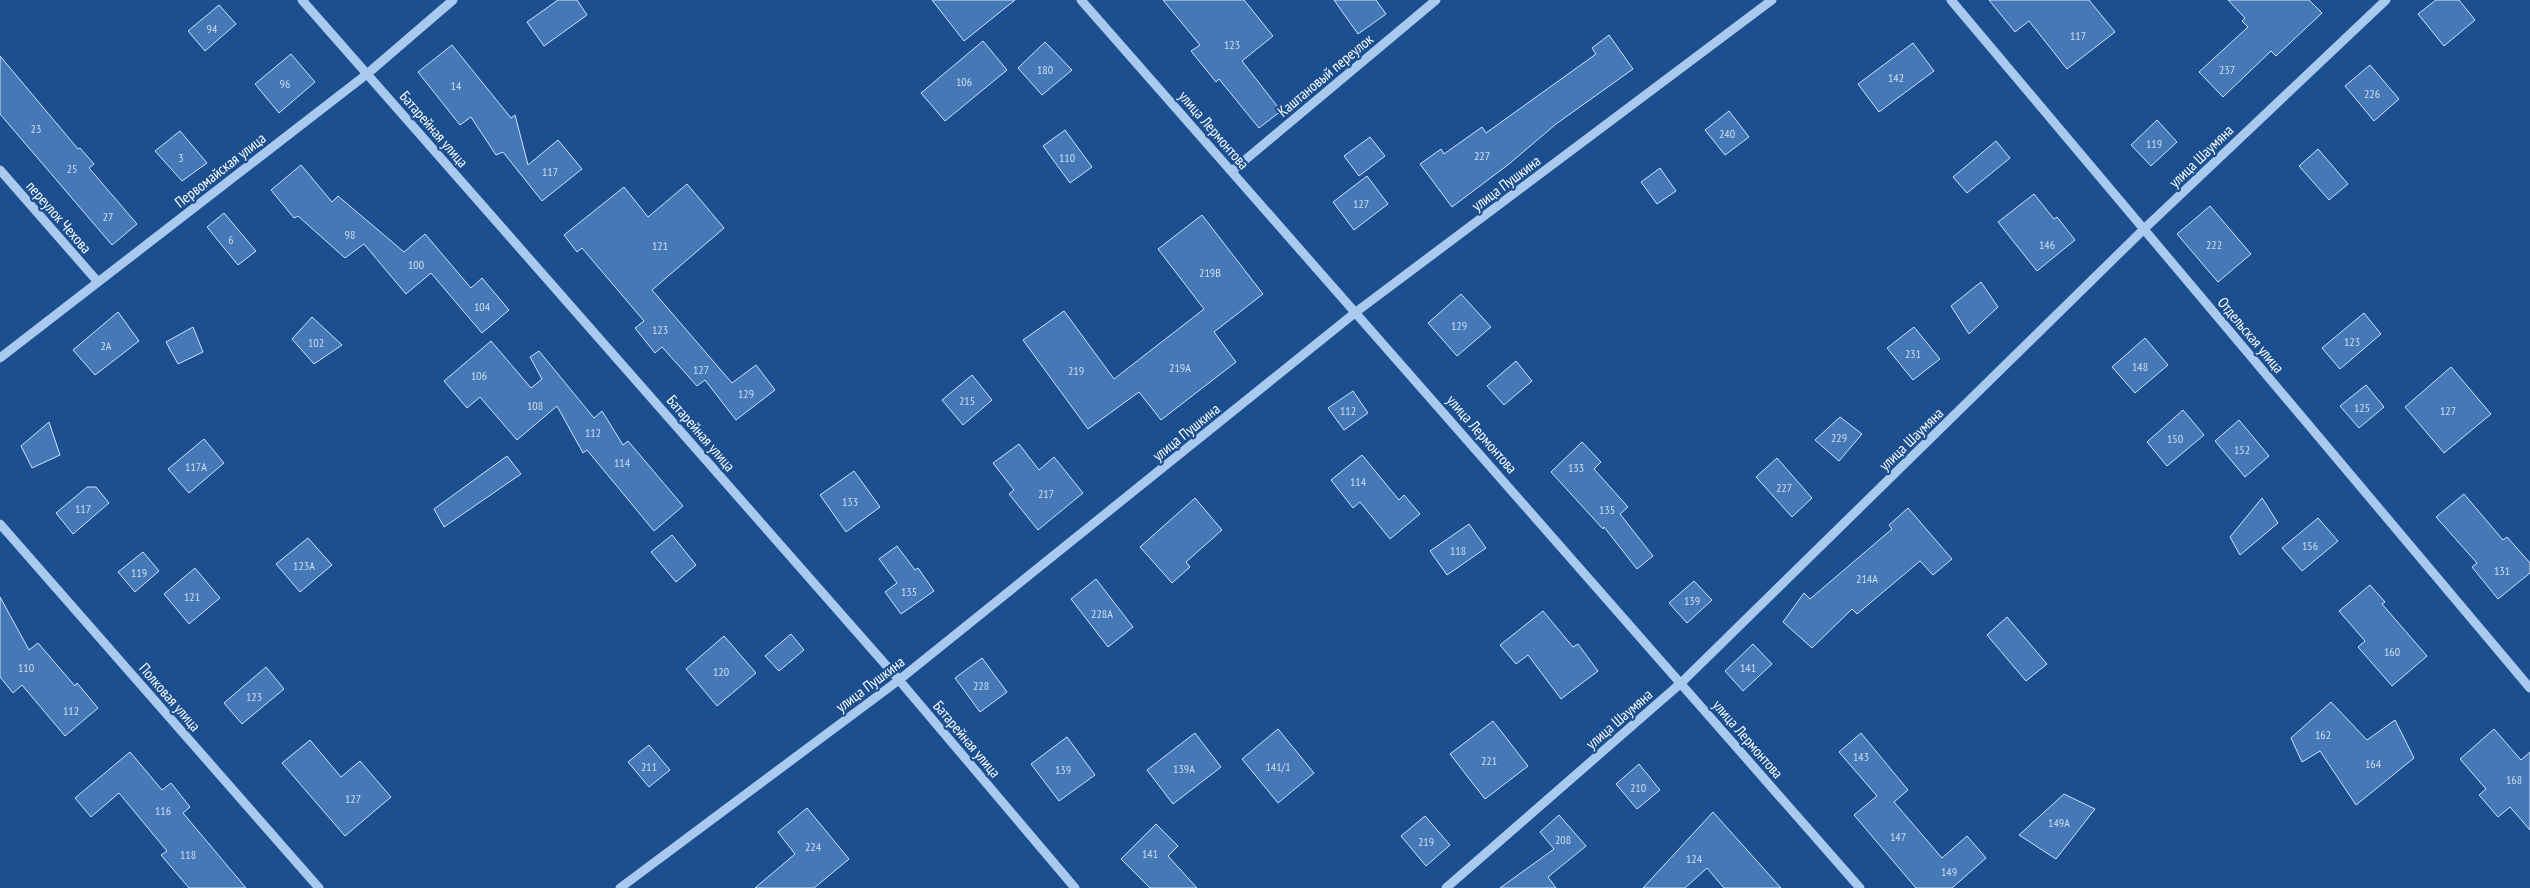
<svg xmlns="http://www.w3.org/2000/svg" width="2530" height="888" font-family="'PT Sans Narrow',sans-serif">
  <rect width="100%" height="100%" fill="#1b4f8f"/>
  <!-- building -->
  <path fill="#4478b7" stroke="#cfe3fa" d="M 558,0 L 577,0 L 587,15 L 544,46 L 527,22 Z
    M 932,0 L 1015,0 L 964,41 Z
    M 1163,0 L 1244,0 L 1273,36 L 1242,61 L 1281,111 L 1259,128 L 1219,79 L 1216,82 L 1191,51 L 1200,45 Z
    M 1334,0 L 1376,0 L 1386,14 L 1358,34 Z
    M 1989,0 L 2089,0 L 2115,32 L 2067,69 L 2029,21 L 2015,32 Z
    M 2228,0 L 2309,0 L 2322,13 L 2276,56 L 2271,51 L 2223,97 L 2199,72 L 2248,27 L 2242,21 L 2245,18 Z
    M 2436,0 L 2459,0 L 2475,20 L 2444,46 L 2418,14 Z
    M 219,5 L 236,24 L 205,51 L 188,31 Z
    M 1609,35 L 1633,69 L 1556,124 L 1509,164 L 1452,207 L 1420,164 L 1441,149 L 1444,154 L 1482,127 L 1486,133 L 1596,54 L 1592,48 Z
    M 983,41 L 1007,70 L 945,121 L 921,93 Z
    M 1045,42 L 1072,70 L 1042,95 L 1018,68 Z
    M 1913,43 L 1934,71 L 1879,112 L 1858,84 Z
    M 452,45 L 511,118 L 515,115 L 528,165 L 558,140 L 582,169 L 542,201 L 503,152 L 496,155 L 471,117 L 460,125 L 418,72 Z
    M 291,54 L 315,82 L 279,113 L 255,84 Z
    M 0,56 L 78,149 L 80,148 L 94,164 L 89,168 L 137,224 L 112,245 L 0,114 Z
    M 2370,65 L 2399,99 L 2374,121 L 2345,86 Z
    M 1729,111 L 1749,137 L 1725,155 L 1705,130 Z
    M 2157,120 L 2177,142 L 2151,166 L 2131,145 Z
    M 1065,130 L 1092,167 L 1070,183 L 1043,146 Z
    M 180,131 L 207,163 L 182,181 L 155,151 Z
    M 1370,137 L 1385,156 L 1359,176 L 1344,156 Z
    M 1996,141 L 2010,158 L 1967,193 L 1953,177 Z
    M 2318,149 L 2348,184 L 2329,200 L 2299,166 Z
    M 301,165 L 332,202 L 338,196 L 404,252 L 425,234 L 471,288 L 482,278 L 509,310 L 482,333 L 431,273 L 406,294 L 364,244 L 345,258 L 298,216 L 294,218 L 271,190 Z
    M 1660,168 L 1676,191 L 1657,204 L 1641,182 Z
    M 1367,176 L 1388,204 L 1354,230 L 1333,202 Z
    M 687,184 L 724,228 L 652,290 L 732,383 L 756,365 L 775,390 L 736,420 L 705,380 L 697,386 L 662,347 L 655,353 L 635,328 L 644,321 L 582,248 L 577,252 L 564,235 L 624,187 L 648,217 Z
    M 2034,194 L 2054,219 L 2057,217 L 2075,240 L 2037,271 L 1998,222 Z
    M 2210,206 L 2251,254 L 2218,282 L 2177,234 Z
    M 224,213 L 256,251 L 238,265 L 207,227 Z
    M 1202,215 L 1263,294 L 1214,332 L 1236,362 L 1161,420 L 1139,392 L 1088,429 L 1023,340 L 1064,311 L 1114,379 L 1204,309 L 1158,249 Z
    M 1981,282 L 1998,307 L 1969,334 L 1951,306 Z
    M 1461,294 L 1491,327 L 1457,356 L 1428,323 Z
    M 118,312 L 139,341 L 95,375 L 73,350 Z
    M 2364,313 L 2381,334 L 2340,369 L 2322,348 Z
    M 312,317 L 342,345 L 314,364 L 292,339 Z
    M 193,327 L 203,352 L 178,364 L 166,342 Z
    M 1914,327 L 1940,359 L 1913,380 L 1887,348 Z
    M 2145,338 L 2168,365 L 2135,393 L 2112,367 Z
    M 491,341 L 531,388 L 542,379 L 530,357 L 539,351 L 594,418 L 602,411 L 623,445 L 628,441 L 683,506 L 654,531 L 587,450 L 583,453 L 557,406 L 517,440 L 480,397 L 467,408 L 444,381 Z
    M 1516,361 L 1532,381 L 1504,405 L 1487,386 Z
    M 2451,367 L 2491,414 L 2444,453 L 2405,407 Z
    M 972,375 L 992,400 L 963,425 L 942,400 Z
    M 2366,385 L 2384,407 L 2359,428 L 2340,406 Z
    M 1353,391 L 1368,413 L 1344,430 L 1328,408 Z
    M 2183,410 L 2204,435 L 2167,466 L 2147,442 Z
    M 1840,417 L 1862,434 L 1839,461 L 1815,440 Z
    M 2239,420 L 2269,456 L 2245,477 L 2215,441 Z
    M 49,422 L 60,455 L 32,468 L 21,446 Z
    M 204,439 L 224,463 L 189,493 L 168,469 Z
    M 1582,442 L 1601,462 L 1594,469 L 1628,507 L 1620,514 L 1653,556 L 1637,569 L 1604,527 L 1603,529 L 1551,472 Z
    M 1019,444 L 1039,470 L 1054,457 L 1083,493 L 1038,530 L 1009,494 L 1014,490 L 993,463 Z
    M 1362,455 L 1399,500 L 1404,495 L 1420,514 L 1390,539 L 1360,502 L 1353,508 L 1331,480 Z
    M 507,456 L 521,474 L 444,527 L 434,509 Z
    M 1777,458 L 1812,498 L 1792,517 L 1756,477 Z
    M 854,471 L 880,507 L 846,532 L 820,495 Z
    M 87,487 L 96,487 L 109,503 L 73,534 L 56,513 Z
    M 2464,494 L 2503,540 L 2507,537 L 2530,563 L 2530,573 L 2498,599 L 2472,567 L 2477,563 L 2436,517 Z
    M 1195,498 L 1222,530 L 1186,562 L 1190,567 L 1172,583 L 1140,547 Z
    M 2262,498 L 2278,523 L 2240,555 L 2230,537 Z
    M 1908,508 L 1952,559 L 1933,575 L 1920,561 L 1857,614 L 1852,609 L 1812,648 L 1783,622 L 1804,593 L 1810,599 L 1892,529 L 1889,525 Z
    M 2318,518 L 2338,541 L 2302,571 L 2282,548 Z
    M 1469,524 L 1486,548 L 1447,575 L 1430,551 Z
    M 672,535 L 696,565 L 676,582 L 651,552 Z
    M 308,538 L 332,565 L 300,592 L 276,564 Z
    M 897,546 L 915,570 L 918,568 L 934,591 L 901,614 L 885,592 L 897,583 L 879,559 Z
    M 143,552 L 159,571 L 135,592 L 118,572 Z
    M 195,568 L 220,598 L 189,624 L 164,594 Z
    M 1096,579 L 1133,627 L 1108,647 L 1071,599 Z
    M 1694,581 L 1712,600 L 1687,623 L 1669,603 Z
    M 2370,585 L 2385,602 L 2382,604 L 2427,656 L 2392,686 L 2358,647 L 2365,641 L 2339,611 Z
    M 0,597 L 29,650 L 38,643 L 75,686 L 77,683 L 98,708 L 65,736 L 22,685 L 13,693 L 0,677 Z
    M 1543,611 L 1573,647 L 1578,644 L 1598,671 L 1561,699 L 1528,655 L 1516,664 L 1500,645 Z
    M 2007,617 L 2047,664 L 2026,681 L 1987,635 Z
    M 791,634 L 804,650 L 779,671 L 765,656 Z
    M 724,636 L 756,673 L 717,706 L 686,669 Z
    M 1753,644 L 1772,664 L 1743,691 L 1725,671 Z
    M 982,658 L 1007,692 L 980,712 L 955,678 Z
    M 266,667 L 284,689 L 242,724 L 224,703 Z
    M 2331,702 L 2367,740 L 2395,720 L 2414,758 L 2356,805 L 2320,751 L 2302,762 L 2291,738 Z
    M 1493,721 L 1528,766 L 1485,799 L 1450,754 Z
    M 1278,729 L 1314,773 L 1278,803 L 1242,759 Z
    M 2494,729 L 2521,760 L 2530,752 L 2530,830 L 2510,807 L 2498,817 L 2479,795 L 2486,789 L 2460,759 Z
    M 1195,733 L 1221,767 L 1173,804 L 1147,770 Z
    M 1861,733 L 1908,790 L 1894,802 L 1942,858 L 1967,836 L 1986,858 L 1952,888 L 1916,888 L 1854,815 L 1877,796 L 1839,752 Z
    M 1067,737 L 1095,775 L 1059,801 L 1031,764 Z
    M 310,740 L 341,777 L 360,761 L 391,797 L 345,836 L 282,763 Z
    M 649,745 L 670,770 L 649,787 L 628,762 Z
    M 130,752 L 162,790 L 171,783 L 190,807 L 183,813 L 246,888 L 189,888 L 161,855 L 167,851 L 119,793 L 91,817 L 75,798 Z
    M 1639,764 L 1660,790 L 1637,809 L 1616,784 Z
    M 2064,794 L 2095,809 L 2056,859 L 2019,835 Z
    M 807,808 L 849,859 L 814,888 L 755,888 L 795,854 L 778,832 Z
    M 1713,812 L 1781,888 L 1724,888 L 1707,868 L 1685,888 L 1643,888 Z
    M 1559,815 L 1586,846 L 1548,877 L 1556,888 L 1500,888 L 1554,849 L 1540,832 Z
    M 1425,816 L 1450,845 L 1426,866 L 1401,836 Z
    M 1156,824 L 1178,846 L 1168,856 L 1197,888 L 1150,888 L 1121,859 Z"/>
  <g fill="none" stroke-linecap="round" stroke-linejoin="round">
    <!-- minor -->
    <path stroke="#a9c9ee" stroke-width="9" d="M 302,0 L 899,680 L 1075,888
      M 1081,0 L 1860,888
      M 1951,0 L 2530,688
      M 0,170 L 98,282
      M 1232,171 L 1436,0
      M 0,358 L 367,74 L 453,0
      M 0,524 L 319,888
      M 620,888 L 899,680 L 1356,312 L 1772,0
      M 1446,888 L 1681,683 L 2144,229 L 2386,0"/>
  </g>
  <g text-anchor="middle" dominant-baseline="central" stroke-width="4.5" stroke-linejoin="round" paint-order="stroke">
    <!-- number labels -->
    <g font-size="12" fill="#d0dded">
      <text x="212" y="28">94</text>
      <text x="2078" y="35">117</text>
      <text x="1232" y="44">123</text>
      <text x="1045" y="69">180</text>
      <text x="2227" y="69">237</text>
      <text x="1896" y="77">142</text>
      <text x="964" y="81">106</text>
      <text x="285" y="83">96</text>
      <text x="456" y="85">14</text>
      <text x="2372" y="93">226</text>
      <text x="36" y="128">23</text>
      <text x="1727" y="133">240</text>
      <text x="2154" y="143">119</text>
      <text x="1482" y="155">227</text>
      <text x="181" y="157">3</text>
      <text x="1067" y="157">110</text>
      <text x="72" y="168">25</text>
      <text x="550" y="171">117</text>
      <text x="1361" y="203">127</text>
      <text x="108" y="216">27</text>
      <text x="350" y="234">98</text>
      <text x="231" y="239">6</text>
      <text x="2047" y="244">146</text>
      <text x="2214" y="244">222</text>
      <text x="660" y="245">121</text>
      <text x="416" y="264">100</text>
      <text x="1210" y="272">219В</text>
      <text x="482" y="306">104</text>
      <text x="1459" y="325">129</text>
      <text x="660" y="329">123</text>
      <text x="2352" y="341">123</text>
      <text x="316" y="342">102</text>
      <text x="106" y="345">2А</text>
      <text x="1913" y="353">231</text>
      <text x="2140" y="366">148</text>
      <text x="1180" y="367">219А</text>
      <text x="701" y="369">127</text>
      <text x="1076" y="370">219</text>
      <text x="479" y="375">106</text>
      <text x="746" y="393">129</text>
      <text x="967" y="400">215</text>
      <text x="535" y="405">108</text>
      <text x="2362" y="407">125</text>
      <text x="1348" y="410">112</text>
      <text x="2448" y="410">127</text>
      <text x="593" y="432">112</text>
      <text x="1839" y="437">229</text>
      <text x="2175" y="438">150</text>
      <text x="2242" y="449">152</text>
      <text x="622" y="462">114</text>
      <text x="196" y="466">117А</text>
      <text x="1576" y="467">133</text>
      <text x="1358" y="481">114</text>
      <text x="1784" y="487">227</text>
      <text x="1046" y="493">217</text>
      <text x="850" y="501">133</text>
      <text x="83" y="508">117</text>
      <text x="1607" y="509">135</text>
      <text x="2310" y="545">156</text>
      <text x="1458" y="550">118</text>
      <text x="304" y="565">123А</text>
      <text x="2502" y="570">131</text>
      <text x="139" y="572">119</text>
      <text x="1867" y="578">214А</text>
      <text x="909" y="591">135</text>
      <text x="192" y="596">121</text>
      <text x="1692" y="600">139</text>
      <text x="1102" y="613">228А</text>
      <text x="2392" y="651">160</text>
      <text x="26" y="667">110</text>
      <text x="1748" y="667">141</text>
      <text x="721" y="671">120</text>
      <text x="981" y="685">228</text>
      <text x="254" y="696">123</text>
      <text x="71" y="710">112</text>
      <text x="2323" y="734">162</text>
      <text x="1861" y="756">143</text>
      <text x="1489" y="760">221</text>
      <text x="2373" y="763">164</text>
      <text x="649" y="766">211</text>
      <text x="1278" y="766">141/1</text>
      <text x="1184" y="768">139А</text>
      <text x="1063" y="769">139</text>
      <text x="2514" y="779">168</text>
      <text x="1638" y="787">210</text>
      <text x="353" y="798">127</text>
      <text x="163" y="810">116</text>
      <text x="2059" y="822">149А</text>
      <text x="1898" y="836">147</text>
      <text x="1563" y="839">208</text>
      <text x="1426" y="841">219</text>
      <text x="813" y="846">224</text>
      <text x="1150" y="853">141</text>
      <text x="188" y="854">118</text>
      <text x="1694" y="858">124</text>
      <text x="1949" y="871">149</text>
    </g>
    <!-- street labels -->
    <g font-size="15" fill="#fff" stroke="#1b4f8f">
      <text transform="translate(1325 75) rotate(-40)">Каштановый переулок</text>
      <text transform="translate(434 129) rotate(49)">Батарейная улица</text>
      <text transform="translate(1214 130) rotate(49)">улица Лермонтова</text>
      <text transform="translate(2201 156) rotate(-44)">улица Шаумяна</text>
      <text transform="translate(220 170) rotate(-38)">Первомайская улица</text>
      <text transform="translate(1506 183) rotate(-37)">улица Пушкина</text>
      <text transform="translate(59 217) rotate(49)">переулок Чехова</text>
      <text transform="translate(2251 335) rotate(50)">Отдельская улица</text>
      <text transform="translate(1186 432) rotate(-39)">улица Пушкина</text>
      <text transform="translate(701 433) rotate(49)">Батарейная улица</text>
      <text transform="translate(1482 434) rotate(49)">улица Лермонтова</text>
      <text transform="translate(1911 439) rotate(-44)">улица Шаумяна</text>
      <text transform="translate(870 684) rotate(-37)">улица Пушкина</text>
      <text transform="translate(170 697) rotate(49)">Полковая улица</text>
      <text transform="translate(1619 719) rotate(-41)">улица Шаумяна</text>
      <text transform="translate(967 739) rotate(50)">Батарейная улица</text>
      <text transform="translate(1748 739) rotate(49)">улица Лермонтова</text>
    </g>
  </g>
</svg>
